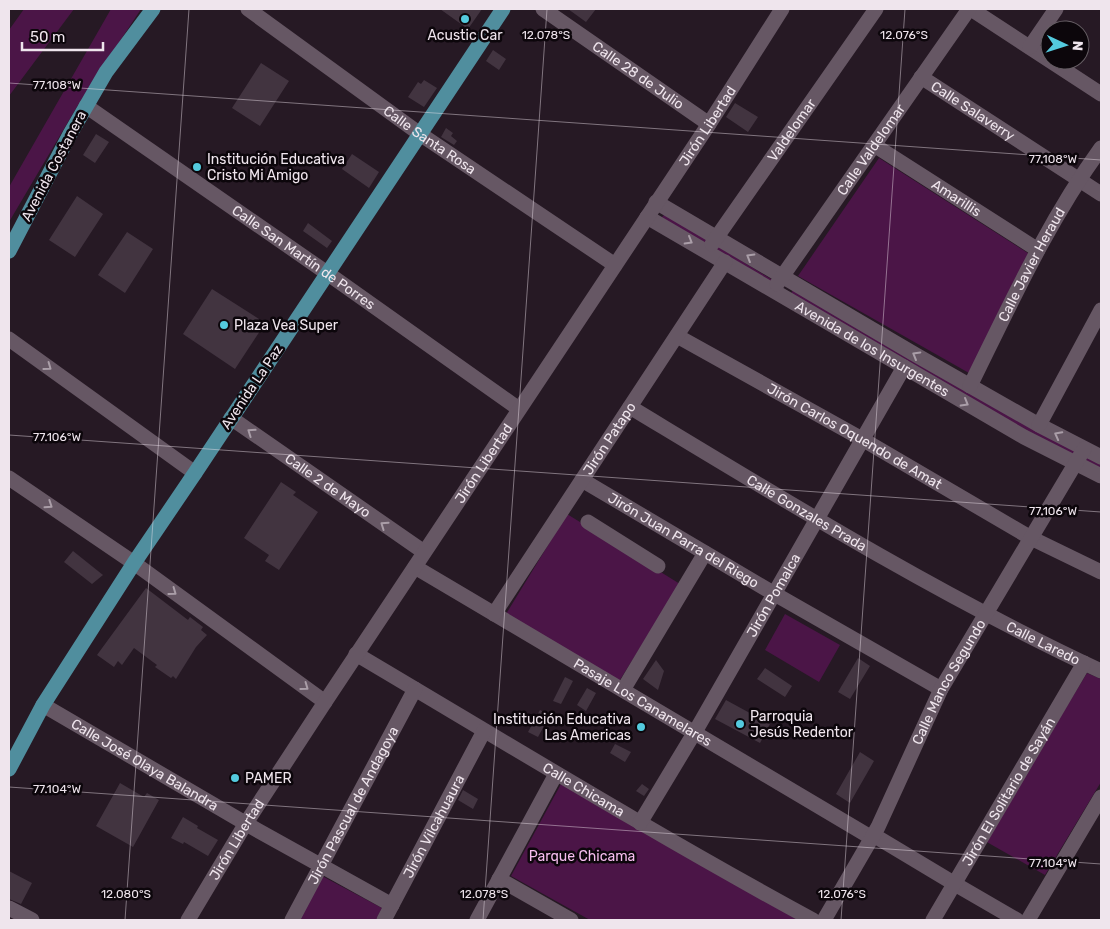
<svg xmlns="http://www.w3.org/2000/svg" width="1110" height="929" font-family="Rubik,sans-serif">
  <rect width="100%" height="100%" fill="#261924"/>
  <!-- green -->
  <path fill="#4b1547" d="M 24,9 L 74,9 L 9,96 L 9,30 Z
    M 111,9 L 141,9 L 78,105 L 9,222 L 9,187 Z
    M 879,158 L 1031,255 L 969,373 L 798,276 Z
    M 665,214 L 776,282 L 771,285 L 660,219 Z
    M 793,290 L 1101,458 L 1101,471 L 1032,437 L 789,297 Z
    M 567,514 L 680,584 L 618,683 L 506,614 Z
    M 785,614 L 840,645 L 819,682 L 765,650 Z
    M 1087,673 L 1101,679 L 1101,782 L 1045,875 L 985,841 Z
    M 561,784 L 798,920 L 590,920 L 511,876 Z
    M 322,876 L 382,908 L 376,920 L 299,920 Z"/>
  <!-- building -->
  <path fill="#423440" d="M 440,9 L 482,9 L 468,29 Z
    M 568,9 L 596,9 L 586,22 Z
    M 493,50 L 506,59 L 499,70 L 486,61 Z
    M 261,63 L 289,81 L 260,126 L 232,108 Z
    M 424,80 L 437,88 L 424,107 L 408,97 L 418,82 L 421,84 Z
    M 735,103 L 758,117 L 748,132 L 726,117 Z
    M 446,128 L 453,133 L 451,136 L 457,141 L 454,145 L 441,137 Z
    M 96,134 L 109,142 L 95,163 L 83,155 Z
    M 352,154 L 379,172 L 369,188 L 342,169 Z
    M 77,196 L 103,214 L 75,257 L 49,240 Z
    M 308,223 L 332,241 L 327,248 L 303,231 Z
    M 127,232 L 153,249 L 125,293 L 98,275 Z
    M 212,289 L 259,319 L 260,331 L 235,369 L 183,334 Z
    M 281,482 L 296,492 L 293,495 L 318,512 L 279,570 L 265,561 L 269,555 L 244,538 Z
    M 73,551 L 103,575 L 92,584 L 64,562 Z
    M 146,588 L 188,620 L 190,617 L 203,627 L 201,630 L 207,635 L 196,647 L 176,679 L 173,676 L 171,678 L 155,667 L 157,665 L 134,648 L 122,665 L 118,661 L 114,667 L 97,655 Z
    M 858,658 L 870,666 L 850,699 L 838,692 Z
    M 656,660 L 664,671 L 658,690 L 643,679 Z
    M 765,668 L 792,686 L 785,697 L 757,679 Z
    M 565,677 L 573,681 L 561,704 L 553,701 Z
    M 587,688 L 596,693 L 586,711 L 577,705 Z
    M 726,700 L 770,724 L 760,743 L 715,719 Z
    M 540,710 L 550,715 L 538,737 L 528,732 Z
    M 615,744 L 631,752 L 625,762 L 610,753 Z
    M 860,752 L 874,761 L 850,803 L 836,794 Z
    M 120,783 L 144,797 L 147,793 L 159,800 L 133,847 L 96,826 Z
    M 642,784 L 649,789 L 644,796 L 636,791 Z
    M 463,790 L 478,799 L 473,809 L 458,800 Z
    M 183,817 L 198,826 L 197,828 L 218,840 L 208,856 L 184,842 L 183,844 L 171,838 Z
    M 9,871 L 32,883 L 21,904 L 9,899 Z"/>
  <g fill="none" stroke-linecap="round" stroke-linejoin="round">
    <!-- minor -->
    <g stroke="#665764" stroke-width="15">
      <path id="s1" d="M 248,9 L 420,134 L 615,265"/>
      <path id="s2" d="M 543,9 L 709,124"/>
      <path d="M 971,9 L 1101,94"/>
      <path d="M 1030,47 L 1056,9"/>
      <path id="s3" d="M 921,77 L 1101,194"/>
      <path id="s4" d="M 86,106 L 327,273 L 519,409"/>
      <path id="s5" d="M 874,145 L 1038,250"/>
      <path d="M 656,202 L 916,355 L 1039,425 L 1101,457"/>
      <path id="s6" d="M 647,217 L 1024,437 L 1101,476"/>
      <path id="s7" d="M 712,244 L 876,9"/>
      <path id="s8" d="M 777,284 L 969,9"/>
      <path id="s9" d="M 677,336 L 862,439 L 1031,538 L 1101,572"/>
      <path d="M 9,339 L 195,473"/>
      <path id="s10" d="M 970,386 C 1010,305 1048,221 1101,148"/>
      <path id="s11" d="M 630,407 C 784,500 938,595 1101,671"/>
      <path id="s12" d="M 231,418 L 424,552"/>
      <path d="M 1039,425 L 1101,310"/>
      <path d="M 9,478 L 134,563 L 325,702"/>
      <path id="s13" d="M 582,480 L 773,593 L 941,689"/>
      <path d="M 588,522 L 658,566"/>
      <path id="s14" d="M 415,567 L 872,838"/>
      <path id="s15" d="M 494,614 L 725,262"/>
      <path id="s16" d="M 356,654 C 508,744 658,836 813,920"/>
      <path d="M 623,690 L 705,553"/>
      <path id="s17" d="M 43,705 L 257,830 L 392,905"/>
      <path id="s18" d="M 640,823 L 699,725 L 904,367"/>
      <path d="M 880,839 L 950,881"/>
      <path d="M 499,879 L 571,920"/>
      <path d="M 960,887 L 1017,920"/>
      <path d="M 9,908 L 32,920"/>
      <path id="s19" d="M 188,920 L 246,823 L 325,702 L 709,124 L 782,9"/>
      <path id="s20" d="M 292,920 L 415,689"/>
      <path id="s21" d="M 384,920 L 484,731"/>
      <path d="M 477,920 L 556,774"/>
      <path id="s22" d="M 824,920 L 878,827 L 941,689 L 1084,449"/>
      <path id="s23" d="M 933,920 L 1084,663"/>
      <path d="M 1028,920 L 1101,797"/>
    </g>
    <!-- major -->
    <path stroke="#508e9e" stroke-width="15" d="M 9,251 L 70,134 L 106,72 L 153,9
      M 9,769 L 43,705 L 134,563 L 195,473 L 503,9"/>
  </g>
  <!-- one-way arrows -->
  <defs><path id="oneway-chevron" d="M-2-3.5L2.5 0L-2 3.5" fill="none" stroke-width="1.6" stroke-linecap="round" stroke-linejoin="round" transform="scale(1.25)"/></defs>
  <g stroke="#aa9ea8">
    <use href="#oneway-chevron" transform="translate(689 241) rotate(30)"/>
    <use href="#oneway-chevron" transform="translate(750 257) rotate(-149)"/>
    <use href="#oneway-chevron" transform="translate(916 355) rotate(-150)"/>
    <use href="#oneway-chevron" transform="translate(48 367) rotate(36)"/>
    <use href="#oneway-chevron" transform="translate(965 403) rotate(30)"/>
    <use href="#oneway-chevron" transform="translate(251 432) rotate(-145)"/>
    <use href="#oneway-chevron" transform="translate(1058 435) rotate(-152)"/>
    <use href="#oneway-chevron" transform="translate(49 505) rotate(34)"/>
    <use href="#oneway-chevron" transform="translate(384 525) rotate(-145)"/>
    <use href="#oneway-chevron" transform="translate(173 592) rotate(36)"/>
    <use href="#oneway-chevron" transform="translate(305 687) rotate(36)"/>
  </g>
  <!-- ticks -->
  <path fill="none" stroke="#efe5ed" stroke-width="1" stroke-opacity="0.45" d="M 9,83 L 1101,160M 9,435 L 1101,512M 9,787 L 1101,864M 125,920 L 189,9M 483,920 L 547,9M 841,920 L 905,9"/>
  <!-- markers -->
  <g fill="#54cade" stroke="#0c060b" stroke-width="2">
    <circle cx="465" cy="19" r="5"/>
    <circle cx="197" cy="167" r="5"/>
    <circle cx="224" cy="325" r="5"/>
    <circle cx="740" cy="724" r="5"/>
    <circle cx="641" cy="727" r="5"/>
    <circle cx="235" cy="778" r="5"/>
  </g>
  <g text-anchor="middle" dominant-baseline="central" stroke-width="5" stroke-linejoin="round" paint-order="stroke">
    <!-- poi labels -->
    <g font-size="14" fill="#efe5ed" stroke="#0c060b" text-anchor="start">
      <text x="465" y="35" text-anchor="middle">Acustic Car</text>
      <text x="207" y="159">Institución Educativa<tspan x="207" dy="16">Cristo Mi Amigo</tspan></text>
      <text x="234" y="325">Plaza Vea Super</text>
      <text x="750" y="716">Parroquia<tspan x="750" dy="16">Jesús Redentor</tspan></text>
      <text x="631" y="719" text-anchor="end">Institución Educativa<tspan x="631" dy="16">Las Americas</tspan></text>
      <text x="245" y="778">PAMER</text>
    </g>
    <!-- street labels -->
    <g font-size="14" fill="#efe5ed" stroke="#0c060b">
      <text stroke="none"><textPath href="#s2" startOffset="116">Calle 28 de Julio</textPath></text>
      <text stroke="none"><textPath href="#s3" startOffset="62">Calle Salaverry</textPath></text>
      <text stroke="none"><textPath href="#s19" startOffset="949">Jirón Libertad</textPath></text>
      <text stroke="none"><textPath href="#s7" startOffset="139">Valdelomar</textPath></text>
      <text stroke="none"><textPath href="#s1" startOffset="224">Calle Santa Rosa</textPath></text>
      <text stroke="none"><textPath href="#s8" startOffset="164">Calle Valdelomar</textPath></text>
      <text transform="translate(54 166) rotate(-62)">Avenida Costanera</text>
      <text stroke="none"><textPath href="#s5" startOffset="98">Amarillis</textPath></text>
      <text stroke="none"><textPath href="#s4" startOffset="265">Calle San Martín de Porres</textPath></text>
      <text stroke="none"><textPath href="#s10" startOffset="136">Calle Javier Heraud</textPath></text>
      <text stroke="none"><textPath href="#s6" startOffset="261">Avenida de los Insurgentes</textPath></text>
      <text transform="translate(252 387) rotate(-56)">Avenida La Paz</text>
      <text stroke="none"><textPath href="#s9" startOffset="204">Jirón Carlos Oquendo de Amat</textPath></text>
      <text stroke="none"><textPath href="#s15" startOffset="210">Jirón Patapo</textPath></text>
      <text stroke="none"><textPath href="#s19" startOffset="544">Jirón Libertad</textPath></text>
      <text stroke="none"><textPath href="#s12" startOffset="118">Calle 2 de Mayo</textPath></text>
      <text stroke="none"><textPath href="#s11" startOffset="206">Calle Gonzales Prada</textPath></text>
      <text stroke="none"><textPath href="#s13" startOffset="118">Jirón Juan Parra del Riego</textPath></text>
      <text stroke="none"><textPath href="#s18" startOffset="264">Jirón Pomalca</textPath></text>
      <text stroke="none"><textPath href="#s11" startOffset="476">Calle Laredo</textPath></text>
      <text stroke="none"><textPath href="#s22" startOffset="269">Calle Manco Segundo</textPath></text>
      <text stroke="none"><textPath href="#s14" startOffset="265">Pasaje Los Canamelares</textPath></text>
      <text stroke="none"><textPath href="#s17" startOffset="118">Calle José Olaya Balandra</textPath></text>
      <text stroke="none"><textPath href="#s16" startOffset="265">Calle Chicama</textPath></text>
      <text stroke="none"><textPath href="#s23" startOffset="149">Jirón El Solitario de Sayán</textPath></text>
      <text stroke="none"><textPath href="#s20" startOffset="130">Jirón Pascual de Andagoya</textPath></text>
      <text stroke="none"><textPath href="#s21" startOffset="106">Jirón Vilcahuaura</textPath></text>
      <text stroke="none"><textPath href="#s19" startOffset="94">Jirón Libertad</textPath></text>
    </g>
    <!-- park labels -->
    <g font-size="14" fill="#f6bdef" stroke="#0c060b">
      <text x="582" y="856">Parque Chicama</text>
    </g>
  </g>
  <g font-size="12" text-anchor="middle" fill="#efe5ed" stroke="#0c060b" stroke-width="5" stroke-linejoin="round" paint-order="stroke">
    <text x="546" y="39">12.078°S</text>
    <text x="904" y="39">12.076°S</text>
    <text x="57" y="89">77.108°W</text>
    <text x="1053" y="163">77.108°W</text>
    <text x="57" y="441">77.106°W</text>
    <text x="1053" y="515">77.106°W</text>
    <text x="57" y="793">77.104°W</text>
    <text x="1053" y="867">77.104°W</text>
    <text x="126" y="898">12.080°S</text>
    <text x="484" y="898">12.078°S</text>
    <text x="842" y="898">12.076°S</text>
  </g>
  <!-- border -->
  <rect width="1110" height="929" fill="none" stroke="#efe5ed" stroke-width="20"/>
  <!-- north arrow -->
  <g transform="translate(1065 45) rotate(94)"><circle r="24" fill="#0c060b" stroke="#675f65"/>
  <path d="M0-4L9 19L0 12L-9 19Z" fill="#54cade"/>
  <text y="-8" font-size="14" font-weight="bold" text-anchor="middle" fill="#efe5ed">N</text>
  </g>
  <!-- scale -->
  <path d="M22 42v8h81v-8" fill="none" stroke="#efe5ed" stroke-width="2.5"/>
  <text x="30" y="42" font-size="15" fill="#efe5ed" stroke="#0c060b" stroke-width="4" paint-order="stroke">50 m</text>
</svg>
